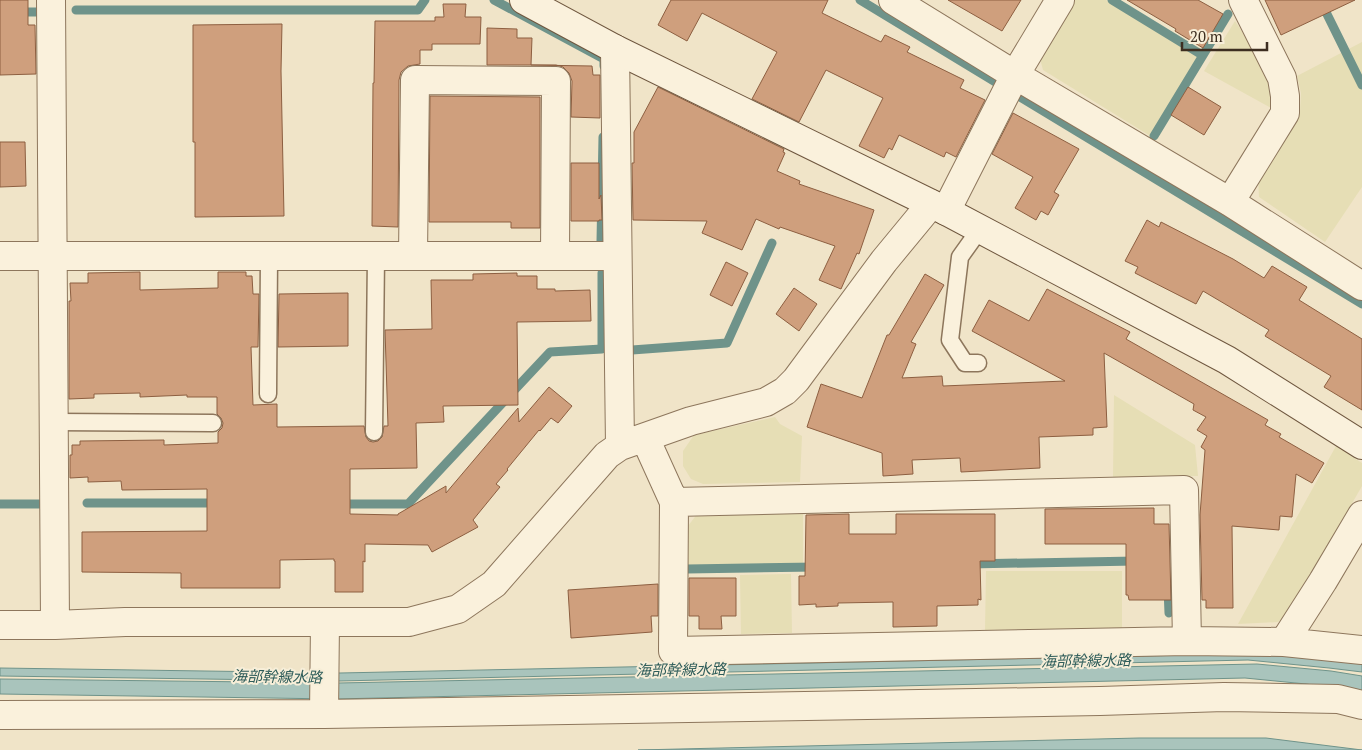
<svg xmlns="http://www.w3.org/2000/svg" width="1362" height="750" font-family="'PT Serif','Noto Sans JP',serif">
  <rect width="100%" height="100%" fill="#f0e4c8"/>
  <!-- farmland -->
  <path fill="#e6deb5" d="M 1073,0 L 1106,0 L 1199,57 L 1152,137 L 1043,70 L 1039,55 Z
    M 1235,21 L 1257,54 L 1269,82 L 1274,97 L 1273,109 L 1204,71 Z
    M 1362,42 L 1362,187 L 1325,242 L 1259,197 L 1258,176 L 1300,111 L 1301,93 L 1297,76 Z
    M 1114,395 L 1195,445 L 1198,476 L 1113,477 Z
    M 775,417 L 780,424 L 802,436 L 800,482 L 703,484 L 691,479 L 683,466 L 683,451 L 694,435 Z
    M 1336,446 L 1362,463 L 1362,486 L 1289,613 L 1278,622 L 1238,624 Z
    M 803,511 L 803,564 L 685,565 L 684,531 L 698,513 Z
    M 986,571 L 1122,571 L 1122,628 L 985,630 Z
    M 791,574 L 792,633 L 741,634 L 740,575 Z"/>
  <!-- water -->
  <path fill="#a9c4bc" stroke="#6f938a" d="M 1189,655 C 1247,655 1304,655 1362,663 L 1362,672 L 1329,668 L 1248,660 L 339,681 L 0,676 L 0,668 L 340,673 Z
    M 1257,664 L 1331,671 L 1362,676 L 1362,692 L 1306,684 L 1245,678 L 335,699 L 0,694 L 0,679 L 339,683 Z
    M 1139,738 L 1266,738 L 1362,750 L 638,750 Z"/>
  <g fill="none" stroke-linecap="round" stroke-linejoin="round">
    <!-- stream -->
    <path stroke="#6f938a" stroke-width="9" d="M 494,0 L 604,59 L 604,66
      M 860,0 L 1362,304
      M 1112,0 L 1202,55
      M 1320,0 L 1362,85
      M 76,10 L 418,10 L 425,0
      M 0,12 L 36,12
      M 1154,136 L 1228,14
      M 601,241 L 603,137
      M 632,350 L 727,343 L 772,243
      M 87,503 L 219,503
      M 0,504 L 39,504
      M 339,504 L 408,504 L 550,352 L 602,349 L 602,273
      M 969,564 L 1136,561
      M 687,569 L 817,567
      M 1168,588 L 1169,613"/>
  </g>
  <!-- building -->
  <path fill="#cf9f7d" stroke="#8d5f41" d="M 0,0 L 28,0 L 28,25 L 35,25 L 36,74 L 0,75 Z
    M 671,0 L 828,0 L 822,13 L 881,42 L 885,35 L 910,47 L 907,52 L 964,80 L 960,88 L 985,100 L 956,157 L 946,152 L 944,157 L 899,135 L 892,150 L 889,148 L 884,158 L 859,146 L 883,98 L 826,70 L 799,122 L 752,99 L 777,52 L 702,13 L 687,41 L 658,25 Z
    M 948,0 L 1021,0 L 1002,31 Z
    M 1127,0 L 1198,0 L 1223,14 L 1203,48 L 1175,31 L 1176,29 Z
    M 1265,0 L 1355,0 L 1281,35 Z
    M 443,4 L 466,4 L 465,17 L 481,17 L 480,44 L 432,44 L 432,50 L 420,50 L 420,64 L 408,66 L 401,72 L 399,80 L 398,227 L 372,226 L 373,83 L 374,83 L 375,21 L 435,21 L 435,17 L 444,17 Z
    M 282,24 L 281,71 L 284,216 L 195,217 L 195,142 L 193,142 L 193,25 Z
    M 487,28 L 517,29 L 517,38 L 532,38 L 531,65 L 592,66 L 593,75 L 600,75 L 600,118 L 571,117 L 572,81 L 569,73 L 563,67 L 556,65 L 487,65 Z
    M 658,87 L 784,149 L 783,152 L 785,153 L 777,171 L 800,181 L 799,184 L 874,210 L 859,254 L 857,253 L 841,289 L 819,280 L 835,246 L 780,227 L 779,229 L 756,219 L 742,250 L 702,233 L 707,221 L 633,220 L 632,163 L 634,163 L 634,132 Z
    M 1188,87 L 1221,107 L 1204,135 L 1171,115 Z
    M 430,96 L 540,97 L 540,228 L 511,228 L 511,222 L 429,222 Z
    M 1013,113 L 1079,149 L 1054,192 L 1059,195 L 1048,215 L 1041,211 L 1036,220 L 1015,208 L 1033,177 L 992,154 Z
    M 0,142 L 25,142 L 26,186 L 0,187 Z
    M 571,163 L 599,163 L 599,199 L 601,195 L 602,220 L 599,220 L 599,221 L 571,221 Z
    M 1147,220 L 1159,227 L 1161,222 L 1233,259 L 1264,278 L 1272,266 L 1307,287 L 1299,300 L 1362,339 L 1362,410 L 1324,387 L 1331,376 L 1265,336 L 1269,330 L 1203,291 L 1196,304 L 1135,273 L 1138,267 L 1125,261 Z
    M 726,262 L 748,273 L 732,306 L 710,295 Z
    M 140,272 L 140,290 L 218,288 L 218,272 L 246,272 L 246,276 L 252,276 L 253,294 L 259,294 L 258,347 L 251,347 L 253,405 L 277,404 L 277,427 L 364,426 L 366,437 L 369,441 L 373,442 L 378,441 L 382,437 L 384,426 L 388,426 L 385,330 L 432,329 L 431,280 L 473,280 L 473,274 L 517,273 L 517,276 L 537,276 L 537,289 L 555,289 L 555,291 L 590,290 L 591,321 L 517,322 L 518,405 L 443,406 L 444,422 L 416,423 L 417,468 L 350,469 L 350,514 L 398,515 L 398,514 L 446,486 L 446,493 L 518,408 L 519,422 L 549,387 L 572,406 L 558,423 L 551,418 L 540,431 L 539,430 L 507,469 L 508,470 L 496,484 L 500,487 L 473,520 L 478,527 L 432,552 L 428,545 L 365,544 L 365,562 L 363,561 L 363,592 L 335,592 L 335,561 L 334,561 L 334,559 L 280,560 L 280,588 L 181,588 L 181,573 L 82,572 L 82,532 L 207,531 L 207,489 L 122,490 L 121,481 L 88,482 L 88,477 L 70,478 L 70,455 L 72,455 L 72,445 L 80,445 L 80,441 L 164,440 L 164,445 L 218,443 L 218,432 L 222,428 L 223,423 L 221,418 L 217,414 L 217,397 L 187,397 L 187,395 L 140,397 L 140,393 L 94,394 L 94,398 L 69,399 L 69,301 L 71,301 L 70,283 L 88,283 L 88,273 Z
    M 925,274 L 944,285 L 911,342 L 916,344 L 902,378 L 942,376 L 943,386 L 1065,381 L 972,331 L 989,300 L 1029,321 L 1047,289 L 1130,332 L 1126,339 L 1268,420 L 1265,425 L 1281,434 L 1279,437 L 1324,463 L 1312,483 L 1296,474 L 1292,517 L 1280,516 L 1279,530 L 1232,526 L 1233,608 L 1206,608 L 1206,600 L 1202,600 L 1200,515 L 1205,450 L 1201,447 L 1207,436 L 1197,430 L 1206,417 L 1193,410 L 1194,404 L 1104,353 L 1107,427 L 1093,428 L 1093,435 L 1039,437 L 1040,468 L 961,472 L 960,458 L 912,460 L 913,474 L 883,476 L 882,453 L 807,427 L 821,384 L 862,398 L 887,335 L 889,335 Z
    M 794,288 L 817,304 L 799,331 L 776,314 Z
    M 348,293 L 348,346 L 278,347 L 279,294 Z
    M 1154,508 L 1154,524 L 1169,524 L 1171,600 L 1129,600 L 1128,595 L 1126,595 L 1126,544 L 1045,544 L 1045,509 Z
    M 849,514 L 849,534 L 896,534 L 896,514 L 995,514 L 995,561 L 980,561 L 981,600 L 978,599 L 978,605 L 937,606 L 937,626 L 893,627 L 893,602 L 838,603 L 838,606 L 816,607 L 816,604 L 799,605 L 799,576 L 805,576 L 806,515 Z
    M 689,578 L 736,578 L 736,616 L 721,616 L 722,629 L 699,629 L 699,616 L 689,616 Z
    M 658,584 L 658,616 L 651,616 L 652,632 L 571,638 L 568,590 Z"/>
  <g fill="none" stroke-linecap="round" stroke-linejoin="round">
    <!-- lane casing -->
    <g stroke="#8d765c" stroke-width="19">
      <path id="lane" d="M 978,363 L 965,363 L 950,340 L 960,257 L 980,229
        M 268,394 L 269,256
        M 54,422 L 213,423
        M 374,432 L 376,256"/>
    </g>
    <!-- street casing -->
    <g stroke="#8d765c" stroke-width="30">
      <path id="street" d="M 51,0 L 55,625
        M 893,0 L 1015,75 L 1230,202 L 1362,286
        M 615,49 L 620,446
        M 1230,202 L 1285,113 L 1285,96 L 1282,78 L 1243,0
        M 946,211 L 1015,75 L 1060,0
        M 0,256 L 617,256
        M 413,256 L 415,80 L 556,81 L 555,256
        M 645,438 L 674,502 L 673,651 L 1187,641 L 1284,642 L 1362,650
        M 674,502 L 1184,490 L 1187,641
        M 0,625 L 55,625 L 125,622 L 409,622 L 458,609 L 494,584 L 607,455 L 620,446 L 691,421 L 766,402 L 785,391 L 796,380 L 884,261 L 931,204
        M 1284,642 L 1323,581 L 1362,515
        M 324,714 L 325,622
        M 0,715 L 324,714 L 1100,701 L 1224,697 L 1338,699 L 1362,705"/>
    </g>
    <!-- secondary casing -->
    <g stroke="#6f573f" stroke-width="30">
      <path id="secondary" d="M 524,0 L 615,49 L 946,211 L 1227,360 L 1362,445"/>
    </g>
    <!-- lane -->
    <use href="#lane" stroke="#faf1dc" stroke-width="16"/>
    <!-- street -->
    <use href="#street" stroke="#faf1dc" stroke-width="28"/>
    <!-- secondary -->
    <use href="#secondary" stroke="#faf1dc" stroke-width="28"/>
  </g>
  <g text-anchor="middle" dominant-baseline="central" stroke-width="4" stroke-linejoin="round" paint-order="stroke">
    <!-- water labels -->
    <g font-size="15" font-style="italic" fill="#2f5d5a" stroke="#f7eed8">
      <text transform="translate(1086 660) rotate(-1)">海部幹線水路</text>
      <text transform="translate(681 669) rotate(-1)">海部幹線水路</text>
      <text transform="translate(277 676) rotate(1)">海部幹線水路</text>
    </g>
  </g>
  <!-- scale -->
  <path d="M1182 42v8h85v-8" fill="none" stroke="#3d2e20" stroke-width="2.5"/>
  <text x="1190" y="42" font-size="15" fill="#3d2e20" stroke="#f7eed8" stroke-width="4" paint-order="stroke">20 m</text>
</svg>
